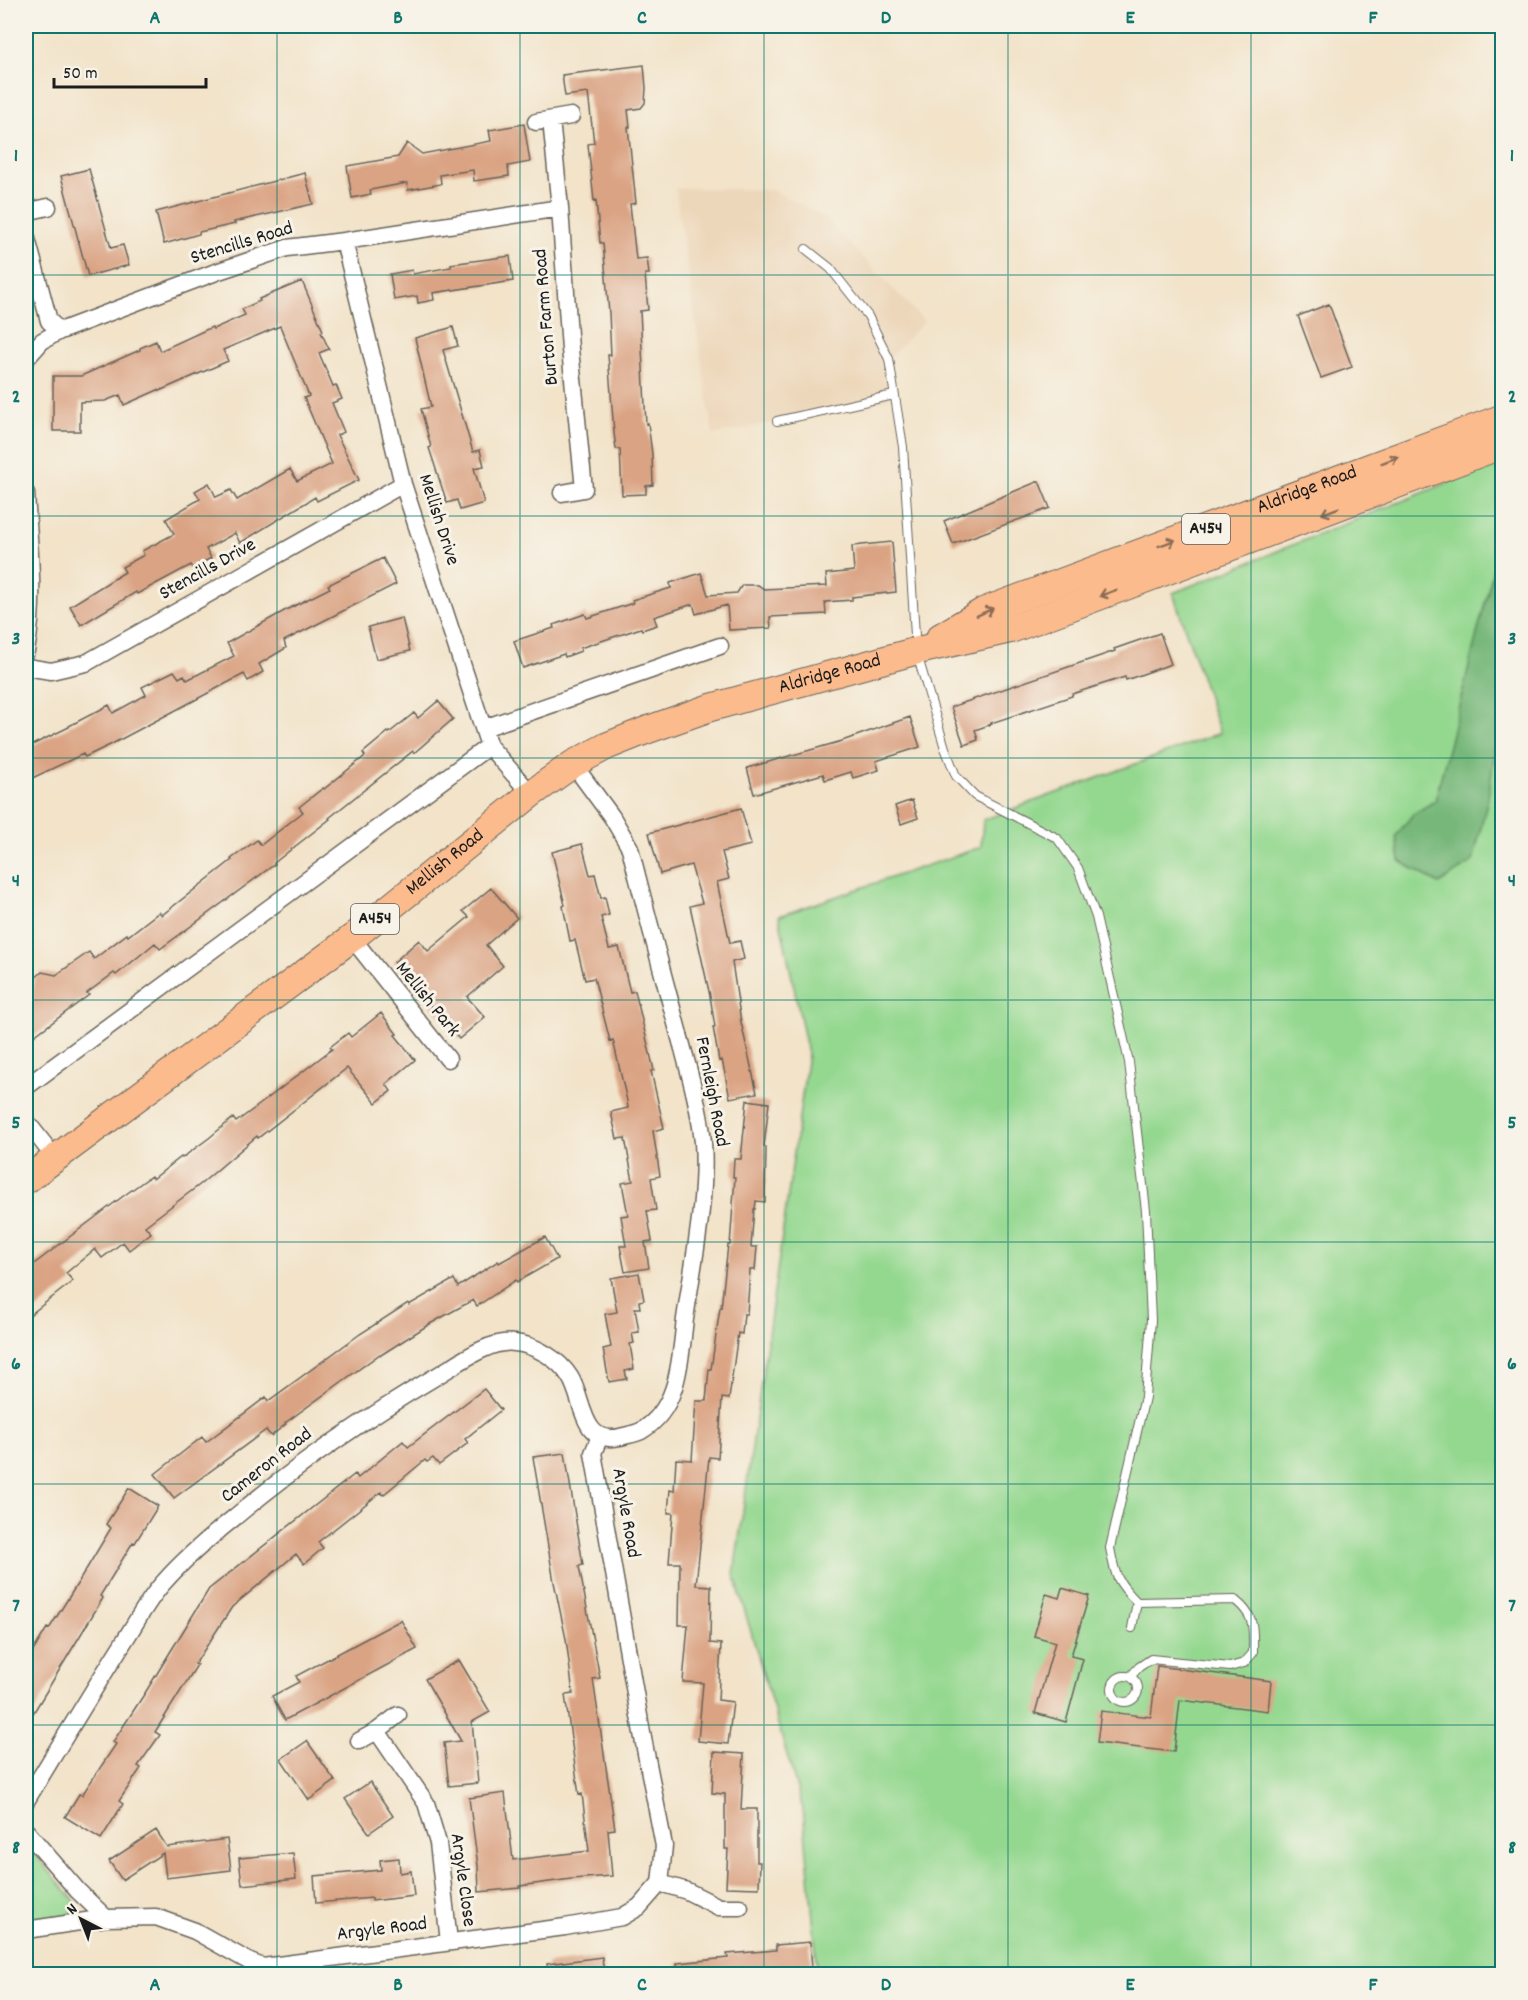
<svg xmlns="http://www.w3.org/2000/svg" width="1528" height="2000" font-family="Dekko,sans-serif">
  <rect width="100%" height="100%" fill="#f7f3e8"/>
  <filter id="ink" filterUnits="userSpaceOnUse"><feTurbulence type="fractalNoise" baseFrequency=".0167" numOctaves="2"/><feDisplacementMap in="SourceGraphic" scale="12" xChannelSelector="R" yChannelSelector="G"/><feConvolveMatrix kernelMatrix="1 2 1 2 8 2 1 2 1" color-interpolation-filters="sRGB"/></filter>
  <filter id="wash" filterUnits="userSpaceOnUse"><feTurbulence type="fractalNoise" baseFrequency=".008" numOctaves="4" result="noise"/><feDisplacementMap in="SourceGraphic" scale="24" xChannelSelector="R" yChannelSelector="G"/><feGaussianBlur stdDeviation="1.35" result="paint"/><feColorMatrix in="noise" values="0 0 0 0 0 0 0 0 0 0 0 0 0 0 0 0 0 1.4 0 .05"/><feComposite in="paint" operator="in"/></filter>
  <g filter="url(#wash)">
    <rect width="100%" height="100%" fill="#f2e3c9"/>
    <!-- built -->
    <path fill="#edd7ba" d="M 675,188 L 772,190 L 824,217 L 924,321 L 887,361 L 888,399 L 713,435 Z"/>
    <!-- green -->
    <path fill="#94d890" stroke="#587a56" stroke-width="1.5" d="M 1502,461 L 1502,1974 L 818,1974 L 803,1809 L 734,1574 L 808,1054 L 779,916 L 981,847 L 983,820 L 1220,733 L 1173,593 Z
      M 26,1844 L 74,1900 L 74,1910 L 65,1918 L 26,1923 Z"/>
    <!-- forest -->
    <path fill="#77b87a" stroke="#4a6a4b" stroke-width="1.5" d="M 1502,535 L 1502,706 L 1488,798 L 1473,861 L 1439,884 L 1400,861 L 1396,836 L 1413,814 L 1435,801 Z"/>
    <g id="blocks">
      <!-- building -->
      <path fill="#daa383" d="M 644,65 L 646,88 L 645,103 L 641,108 L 628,110 L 630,127 L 628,127 L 636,203 L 630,204 L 636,259 L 647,258 L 649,274 L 645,274 L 648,310 L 640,311 L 646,424 L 648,423 L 652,454 L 653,485 L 646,486 L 646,494 L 622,495 L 620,449 L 616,449 L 614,433 L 608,355 L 611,355 L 609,313 L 603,243 L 600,243 L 596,200 L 594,201 L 588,144 L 594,143 L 588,93 L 565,96 L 562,75 Z
        M 524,124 L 530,162 L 508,166 L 509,176 L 474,181 L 473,170 L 440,175 L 441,184 L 408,190 L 407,183 L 370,190 L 371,194 L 352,198 L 347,166 L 398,157 L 407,143 L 422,154 L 491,141 L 489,130 Z
        M 89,169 L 111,248 L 123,245 L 129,265 L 88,276 L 61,176 Z
        M 305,173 L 313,204 L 234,222 L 235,224 L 199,232 L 199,234 L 164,244 L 156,212 Z
        M 510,256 L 513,281 L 433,293 L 434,300 L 418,303 L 417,296 L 394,300 L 390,274 L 412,270 L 413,274 L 451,267 L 451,264 Z
        M 302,281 L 323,331 L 321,332 L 329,349 L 319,353 L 333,386 L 336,385 L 342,399 L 332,403 L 344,432 L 337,435 L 359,480 L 317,501 L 315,497 L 240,543 L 235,533 L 206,549 L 211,558 L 193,568 L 191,565 L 137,594 L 136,592 L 81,625 L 70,606 L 125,572 L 122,567 L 144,555 L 142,551 L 174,534 L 166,519 L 200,499 L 195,491 L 209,483 L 216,497 L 231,490 L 237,500 L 290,469 L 297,481 L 332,464 L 304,398 L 309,396 L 280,326 L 223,350 L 228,361 L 159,391 L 158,390 L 124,405 L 120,395 L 105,401 L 80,402 L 80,431 L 53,431 L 53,376 L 81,376 L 140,350 L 140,348 L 156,341 L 160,351 L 212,327 L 213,329 L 245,315 L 242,309 L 260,301 L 259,299 Z
        M 1329,304 L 1352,367 L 1321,378 L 1298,316 Z
        M 453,327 L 458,346 L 443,350 L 473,452 L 480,450 L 484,466 L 474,468 L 484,503 L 460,510 L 457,500 L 447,503 L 429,448 L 431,447 L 421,409 L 431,407 L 415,338 Z
        M 1039,481 L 1050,508 L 953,544 L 944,521 Z
        M 892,542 L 896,592 L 852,597 L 852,600 L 825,602 L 826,614 L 770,617 L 771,628 L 729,630 L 727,605 L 696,614 L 693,604 L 654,617 L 657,625 L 642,630 L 641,628 L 580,648 L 581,651 L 565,657 L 564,654 L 523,668 L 514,641 L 554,628 L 553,625 L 585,614 L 587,618 L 633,603 L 632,600 L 671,588 L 670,583 L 701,573 L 708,595 L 737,593 L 742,585 L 758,585 L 764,589 L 827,586 L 826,574 L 854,571 L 852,546 Z
        M 383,558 L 396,584 L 284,641 L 286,648 L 259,664 L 263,672 L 248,681 L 244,674 L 110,745 L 85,757 L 83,754 L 26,781 L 26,748 L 69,727 L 69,726 L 109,705 L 113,713 L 146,695 L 142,687 L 174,671 L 179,678 L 184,675 L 187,680 L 234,656 L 227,643 L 286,610 L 330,588 L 328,585 Z
        M 402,618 L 410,651 L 376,659 L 368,627 Z
        M 1160,633 L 1171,664 L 1126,680 L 1125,677 L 1072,694 L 1072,696 L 991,723 L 992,724 L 975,730 L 978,740 L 964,745 L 951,707 L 1115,651 L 1114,649 Z
        M 438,701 L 453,719 L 414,753 L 413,751 L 329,818 L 330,819 L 274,863 L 275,864 L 160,949 L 155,943 L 116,975 L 114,973 L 87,993 L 89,995 L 30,1039 L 34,979 L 42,972 L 56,975 L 89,952 L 94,959 L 127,934 L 128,936 L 159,912 L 162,915 L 232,860 L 231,859 L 257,840 L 261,845 L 303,812 L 299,807 L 323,788 L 324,789 L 365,756 L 363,753 L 388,732 L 389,733 L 414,713 L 418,718 Z
        M 910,717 L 920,747 L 876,761 L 879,770 L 853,778 L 851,772 L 825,780 L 823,774 L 754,794 L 747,768 L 842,741 Z
        M 912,800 L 918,818 L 901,824 L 895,806 Z
        M 741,808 L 751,845 L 722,852 L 729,879 L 717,882 L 730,943 L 740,941 L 744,959 L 732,962 L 741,1022 L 757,1093 L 730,1098 L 722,1060 L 719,1061 L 713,1027 L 715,1027 L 710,996 L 690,906 L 702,903 L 691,865 L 660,874 L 649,833 Z
        M 582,844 L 590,875 L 595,874 L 601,898 L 605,897 L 609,915 L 601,917 L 609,949 L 619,947 L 630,992 L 635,991 L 654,1070 L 651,1071 L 664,1128 L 653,1131 L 660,1176 L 651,1178 L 656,1210 L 647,1211 L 652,1241 L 645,1242 L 649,1268 L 625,1272 L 620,1246 L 626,1246 L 621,1216 L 628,1215 L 622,1183 L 633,1181 L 625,1138 L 617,1139 L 611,1112 L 628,1108 L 627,1101 L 613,1040 L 610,1041 L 594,978 L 585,980 L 575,940 L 570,941 L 563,906 L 565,905 L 552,852 Z
        M 491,888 L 517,918 L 486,945 L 503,966 L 467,997 L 485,1017 L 459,1039 L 394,962 L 419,940 L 428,951 L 469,917 L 463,911 Z
        M 381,1013 L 397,1034 L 395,1035 L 415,1060 L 386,1084 L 391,1091 L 376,1103 L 347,1068 L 258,1138 L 257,1136 L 202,1183 L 145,1226 L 151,1233 L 129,1250 L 123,1242 L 102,1258 L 95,1249 L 66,1273 L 73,1281 L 26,1318 L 26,1270 L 122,1197 L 151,1176 L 153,1179 L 181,1157 L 182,1158 L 209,1138 L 233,1118 L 236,1122 L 259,1105 L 332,1049 L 330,1047 L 348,1033 L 351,1037 Z
        M 747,1100 L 769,1103 L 764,1147 L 766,1147 L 765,1202 L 756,1201 L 755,1209 L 754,1209 L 751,1247 L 757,1247 L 755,1270 L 750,1270 L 747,1314 L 744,1314 L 742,1334 L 738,1333 L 729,1399 L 722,1398 L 718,1458 L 709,1457 L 696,1585 L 711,1586 L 710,1643 L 721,1644 L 718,1700 L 733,1702 L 728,1744 L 698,1741 L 703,1683 L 683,1682 L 688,1625 L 679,1625 L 680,1563 L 669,1563 L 673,1513 L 668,1513 L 670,1490 L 674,1491 L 676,1459 L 692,1460 L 696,1401 L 706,1401 L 709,1369 L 711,1369 L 720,1308 L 721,1308 L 728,1245 L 730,1245 L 735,1177 L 733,1177 L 734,1159 L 741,1159 Z
        M 545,1237 L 557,1259 L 517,1282 L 516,1280 L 477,1306 L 473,1300 L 428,1325 L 381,1355 L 380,1354 L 285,1423 L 286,1424 L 271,1436 L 266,1430 L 174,1498 L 155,1474 L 202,1437 L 206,1442 L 266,1397 L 268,1401 L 360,1334 L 408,1303 L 409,1305 L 454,1279 L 458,1287 L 498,1261 L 499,1263 Z
        M 639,1273 L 644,1300 L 639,1301 L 640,1308 L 635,1308 L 639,1332 L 632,1333 L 634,1343 L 630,1344 L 634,1369 L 625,1371 L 627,1379 L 609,1382 L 603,1349 L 611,1347 L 605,1314 L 617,1312 L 611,1278 Z
        M 484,1389 L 501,1410 L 465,1439 L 468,1443 L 439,1465 L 433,1458 L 427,1462 L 425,1460 L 383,1495 L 381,1492 L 318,1542 L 323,1548 L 304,1564 L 296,1554 L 232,1607 L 195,1664 L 197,1665 L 155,1732 L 160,1735 L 138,1766 L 141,1768 L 119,1801 L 123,1804 L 101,1839 L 65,1817 L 79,1794 L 82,1795 L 116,1744 L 113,1742 L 145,1693 L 209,1589 L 355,1474 L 358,1478 L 403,1441 L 408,1447 Z
        M 565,1453 L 583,1565 L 579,1566 L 600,1678 L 593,1679 L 615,1829 L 608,1830 L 612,1876 L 571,1879 L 520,1886 L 520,1888 L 479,1892 L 478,1866 L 469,1798 L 505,1793 L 513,1860 L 589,1851 L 582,1794 L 579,1795 L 565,1695 L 573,1694 L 566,1639 L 554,1582 L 533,1457 Z
        M 129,1488 L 158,1506 L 135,1543 L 133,1542 L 100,1596 L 103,1598 L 26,1725 L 26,1663 L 47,1628 L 49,1629 L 81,1578 L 111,1528 L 106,1524 Z
        M 1062,1588 L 1089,1596 L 1071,1656 L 1083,1659 L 1066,1722 L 1035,1713 L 1055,1642 L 1034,1636 L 1046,1594 L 1059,1598 Z
        M 401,1620 L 417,1649 L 285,1720 L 272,1696 L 299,1682 L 296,1676 Z
        M 459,1660 L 490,1712 L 472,1722 L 478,1783 L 449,1786 L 444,1743 L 461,1741 L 425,1679 Z
        M 1157,1666 L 1271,1681 L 1268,1711 L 1180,1700 L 1174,1752 L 1097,1743 L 1101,1711 L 1151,1717 Z
        M 307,1741 L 335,1781 L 309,1800 L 281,1759 Z
        M 714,1752 L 744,1754 L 741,1809 L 757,1809 L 757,1862 L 760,1862 L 759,1888 L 726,1887 L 728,1849 L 725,1849 L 725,1794 L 712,1793 Z
        M 370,1782 L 393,1816 L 369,1833 L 345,1799 Z
        M 156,1830 L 167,1847 L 227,1839 L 231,1870 L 166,1878 L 163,1853 L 122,1880 L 109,1861 Z
        M 293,1853 L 296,1879 L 242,1885 L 239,1858 Z
        M 399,1858 L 400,1873 L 411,1871 L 414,1896 L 372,1901 L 372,1898 L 316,1903 L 314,1876 L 381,1870 L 380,1860 Z
        M 810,1942 L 812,1968 L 770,1972 L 771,1974 L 678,1974 L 677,1963 L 728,1958 L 727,1954 L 776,1950 L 776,1945 Z
        M 602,1957 L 604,1974 L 548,1974 L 547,1964 Z"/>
    </g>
  </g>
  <g filter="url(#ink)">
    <use href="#blocks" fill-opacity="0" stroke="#676259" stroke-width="1.5"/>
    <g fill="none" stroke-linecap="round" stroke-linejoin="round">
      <!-- service casing -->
      <g stroke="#676259" stroke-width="10">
        <path id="service" d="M 806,249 L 830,268 L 868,316 L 889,359 L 903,447 L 916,651 L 945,748 L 956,776 L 975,796 L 1057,838 L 1078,868 L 1096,917 L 1129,1062 L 1146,1211 L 1151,1320 L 1145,1397 L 1110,1548 C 1115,1576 1117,1582 1137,1602 L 1235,1600 C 1256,1617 1253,1627 1253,1653 L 1244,1663 L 1230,1667 L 1151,1659 L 1139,1667 L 1130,1677
          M 777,421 L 894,395
          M 1132,1628 L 1137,1602
          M1112 1689a13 13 0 1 1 26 0a13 13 0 1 1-26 0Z"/>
      </g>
      <!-- minor casing -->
      <g stroke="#676259" stroke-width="19">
        <path id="minor" d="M 551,120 L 560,208 L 570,349 L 584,489 L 562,493
          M 536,122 L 571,116
          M 26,212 L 48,207
          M 26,235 L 49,321 L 60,331
          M 344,241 L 403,484 L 489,746 L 531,794
          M 26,359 L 42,341 L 60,331 L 216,272 L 287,248 L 344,241 L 560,208
          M 26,493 C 29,546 36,599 26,651
          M 26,667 L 51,671 L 86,663 L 403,484
          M 484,728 L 720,646
          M 352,938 L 448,1059
          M 26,1087 L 489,746
          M 26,1121 L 55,1158
          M 377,1731 L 426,1803 L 438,1843 L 449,1942
          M 359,1741 L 377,1731 L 398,1715
          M 26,1801 C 58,1748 90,1695 123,1643 C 136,1623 148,1599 164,1582 C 185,1558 210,1537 235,1517 C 297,1465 364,1419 435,1377 C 456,1365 489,1339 515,1343 C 535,1345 559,1359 570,1377 C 584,1399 581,1446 620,1437 C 627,1435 635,1434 641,1431 C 680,1408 680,1359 685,1319 C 693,1263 707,1198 703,1142 C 699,1104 687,1064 677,1027 C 661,967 645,908 630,848 L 612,817 L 573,764
          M 26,1831 L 78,1891 L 106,1918
          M 660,1883 L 687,1891 L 719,1907 L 740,1907
          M 26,1930 L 106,1918 L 156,1917 L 195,1931 L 250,1962 L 263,1967 L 565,1927 L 622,1917 L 639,1907 L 660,1883 L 664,1846 L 642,1733 L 593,1453 L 600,1436"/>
      </g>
      <!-- primary casing -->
      <g stroke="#676259" stroke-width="29">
        <g id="primary">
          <path id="s1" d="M 940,637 L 984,611 L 1502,418"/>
          <path id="s2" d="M 26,1180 L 352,938 L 531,794 L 573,764 L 607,746 L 647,730 L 709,708 L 916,651 L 1012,629 L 1502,445"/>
        </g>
      </g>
      <!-- service -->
      <use href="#service" stroke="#fff" stroke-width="8"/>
      <!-- minor -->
      <use href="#minor" stroke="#fff" stroke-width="16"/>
      <!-- primary -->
      <use href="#primary" stroke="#fbbb8d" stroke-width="27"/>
    </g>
    <!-- one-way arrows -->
    <defs><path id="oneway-shaft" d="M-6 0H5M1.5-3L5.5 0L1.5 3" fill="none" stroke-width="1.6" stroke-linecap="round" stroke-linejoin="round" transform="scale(1.5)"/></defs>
    <g stroke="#8c6c54">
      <use href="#oneway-shaft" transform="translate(1390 460) rotate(-20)"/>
      <use href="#oneway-shaft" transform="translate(1330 511) rotate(159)"/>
      <use href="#oneway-shaft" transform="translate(1167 543) rotate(-20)"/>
      <use href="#oneway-shaft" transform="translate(1108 593) rotate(160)"/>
      <use href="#oneway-shaft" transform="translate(985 612) rotate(-25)"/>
    </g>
  </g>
  <!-- grid -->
  <path fill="none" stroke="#0f766e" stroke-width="1.5" stroke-opacity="0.55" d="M 277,26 L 277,1974M 520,26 L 520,1974M 764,26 L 764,1974M 1008,26 L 1008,1974M 1251,26 L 1251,1974M 26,275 L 1502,275M 26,516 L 1502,516M 26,758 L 1502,758M 26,1000 L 1502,1000M 26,1242 L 1502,1242M 26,1484 L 1502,1484M 26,1725 L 1502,1725"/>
  <g text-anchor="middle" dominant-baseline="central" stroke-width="6" stroke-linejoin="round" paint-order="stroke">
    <!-- shield labels -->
    <g fill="#f7f3e8" stroke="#5e5c59" stroke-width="1.5">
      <rect x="1182" y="514" width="48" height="30" rx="4.5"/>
      <rect x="351" y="904" width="48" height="30" rx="4.5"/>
    </g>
    <g font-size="18" font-weight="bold" fill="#1c1c1c">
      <text x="1206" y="529">A454</text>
      <text x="375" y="919">A454</text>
    </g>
    <!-- street labels -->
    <g font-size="20" fill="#1c1c1c" stroke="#f7f3e8">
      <text transform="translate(242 244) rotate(-17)">Stencills Road</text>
      <text transform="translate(547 317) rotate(-95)">Burton Farm Road</text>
      <text stroke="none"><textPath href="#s1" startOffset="396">Aldridge Road</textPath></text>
      <text transform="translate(438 520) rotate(72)">Mellish Drive</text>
      <text transform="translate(208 570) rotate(-29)">Stencills Drive</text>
      <text stroke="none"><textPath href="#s2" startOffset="960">Aldridge Road</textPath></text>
      <text stroke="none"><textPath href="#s2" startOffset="526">Mellish Road</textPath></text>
      <text transform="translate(427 1000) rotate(51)">Mellish Park</text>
      <text transform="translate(711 1092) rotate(79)">Fernleigh Road</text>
      <text transform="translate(267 1466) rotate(-38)">Cameron Road</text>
      <text transform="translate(625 1513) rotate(80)">Argyle Road</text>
      <text transform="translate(462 1880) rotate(82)">Argyle Close</text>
      <text transform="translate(382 1930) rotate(-7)">Argyle Road</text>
    </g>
  </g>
  <!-- margin -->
  <rect width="1528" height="2000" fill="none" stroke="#f7f3e8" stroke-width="66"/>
  <!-- north arrow -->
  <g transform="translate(81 1919) rotate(318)" stroke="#f7f3e8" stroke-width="4.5" paint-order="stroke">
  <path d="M0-4.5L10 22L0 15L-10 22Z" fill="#1c1c1c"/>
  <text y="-9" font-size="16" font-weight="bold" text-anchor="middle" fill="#1c1c1c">N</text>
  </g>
  <!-- scale -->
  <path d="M54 78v9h152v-9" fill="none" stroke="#1c1c1c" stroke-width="3"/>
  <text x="63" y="78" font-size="18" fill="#1c1c1c" stroke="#f7f3e8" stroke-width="4.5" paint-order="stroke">50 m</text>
  <rect x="33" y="33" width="1462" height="1934" fill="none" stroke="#0f766e" stroke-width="2"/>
  <g font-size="20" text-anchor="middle" font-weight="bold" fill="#0f766e">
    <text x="155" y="23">A</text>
    <text x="398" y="23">B</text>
    <text x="642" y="23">C</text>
    <text x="886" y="23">D</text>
    <text x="1130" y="23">E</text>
    <text x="1373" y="23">F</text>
    <text x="16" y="161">1</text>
    <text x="1512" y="161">1</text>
    <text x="16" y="402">2</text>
    <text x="1512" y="402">2</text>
    <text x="16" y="644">3</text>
    <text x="1512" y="644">3</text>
    <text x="16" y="886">4</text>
    <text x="1512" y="886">4</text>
    <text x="16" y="1128">5</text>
    <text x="1512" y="1128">5</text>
    <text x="16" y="1369">6</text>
    <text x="1512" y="1369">6</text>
    <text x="16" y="1611">7</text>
    <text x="1512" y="1611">7</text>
    <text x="16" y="1853">8</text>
    <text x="1512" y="1853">8</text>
    <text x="155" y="1990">A</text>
    <text x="398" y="1990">B</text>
    <text x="642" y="1990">C</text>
    <text x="886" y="1990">D</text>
    <text x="1130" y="1990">E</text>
    <text x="1373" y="1990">F</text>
  </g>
</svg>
